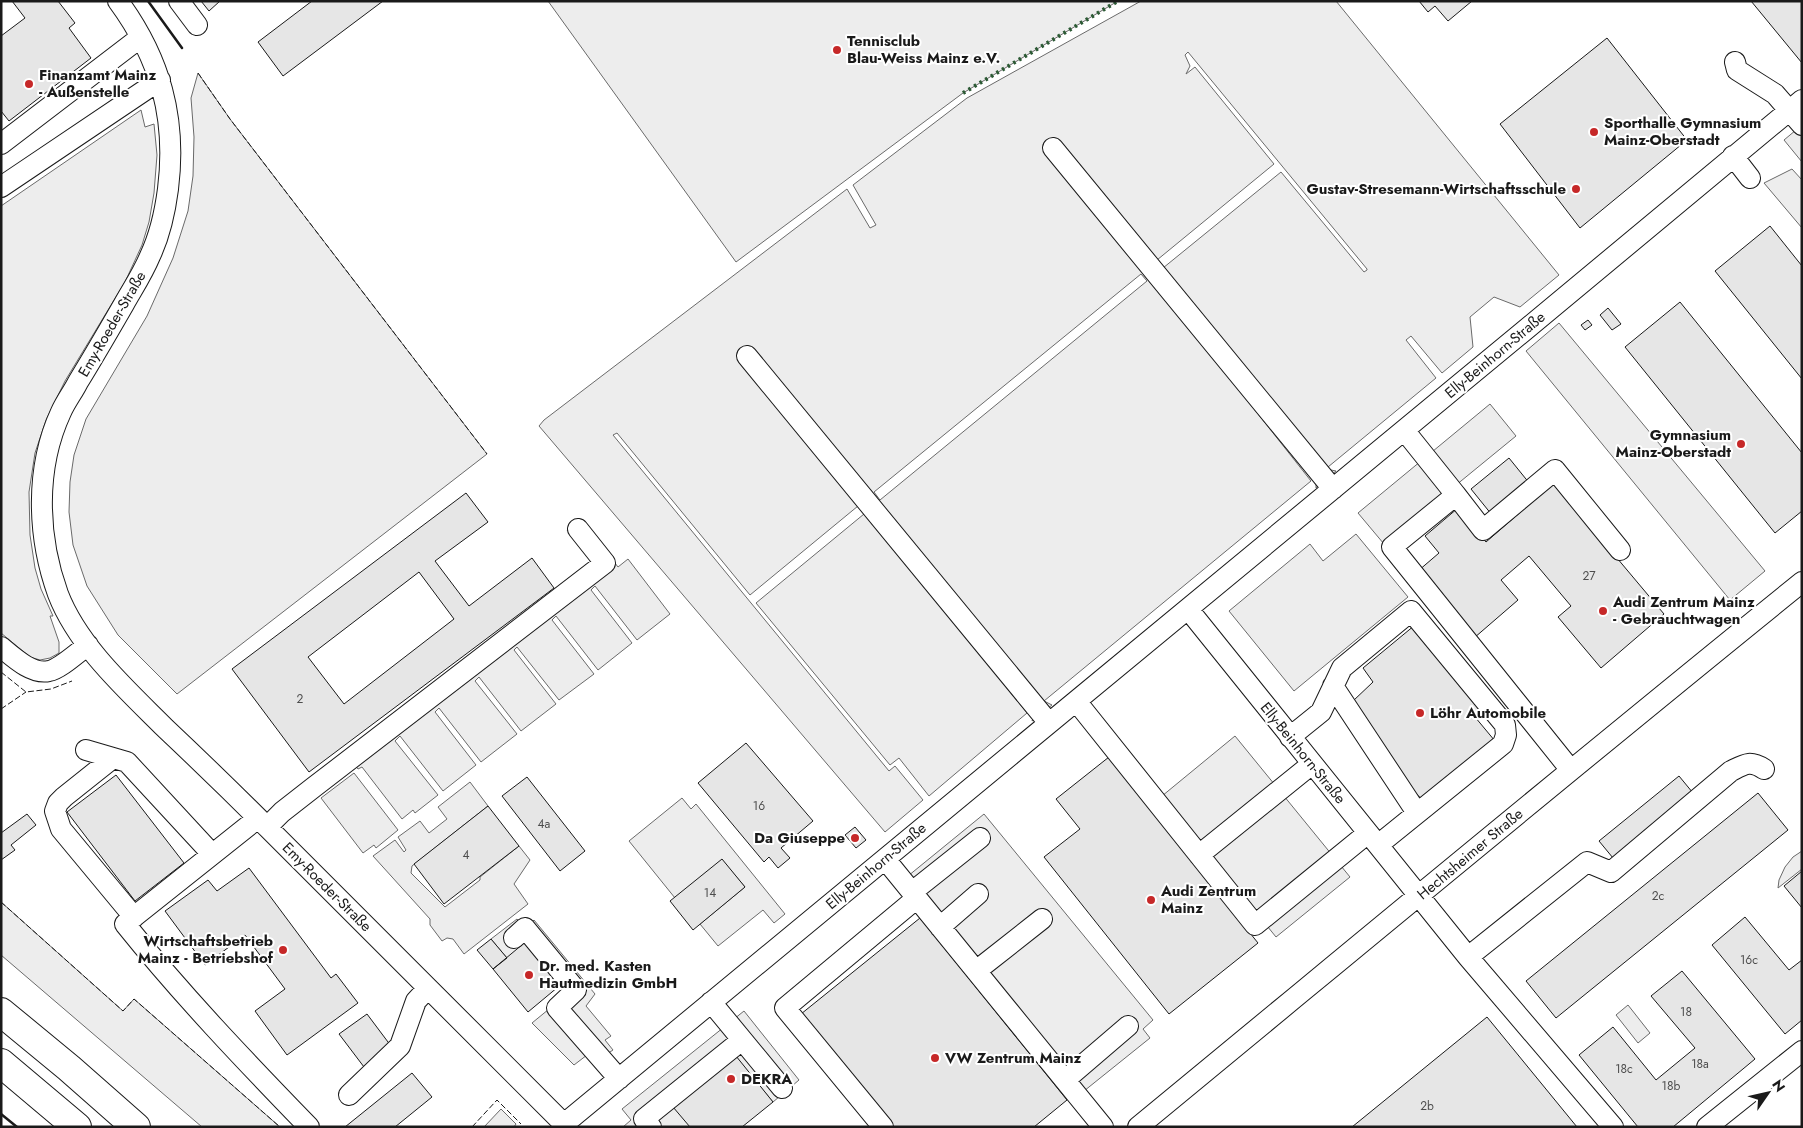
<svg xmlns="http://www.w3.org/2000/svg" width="1803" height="1128" font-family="Jost,sans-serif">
  <rect width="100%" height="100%" fill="#fff"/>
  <!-- built -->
  <path fill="#ededed" stroke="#6a6a6a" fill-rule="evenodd" d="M 548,1 L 1118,1 L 963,93 L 736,262 Z
    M 1141,1 L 1336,1 L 1559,275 L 1520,307 L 1494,297 L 1470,317 L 1473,347 L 1442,373 L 1411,336 L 1406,340 L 1436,378 L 1328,467 L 1331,470 L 1336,471 L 1316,488 L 1316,481 L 1249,400 L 1247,400 L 1311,481 L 1044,701 L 1052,705 L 1032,721 L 1033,718 L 963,633 L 1027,713 L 929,796 L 899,758 L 890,765 L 756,603 L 864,514 L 858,506 L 750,595 L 617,433 L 613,435 L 889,771 L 895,766 L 923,800 L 885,832 L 539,426 L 544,420 L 847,189 L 870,228 L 876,225 L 853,185 L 967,98 ZM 1188,52 L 1367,269 L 1367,270 L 1364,272 L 1281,172 L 1163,268 L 1157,260 L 1274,164 L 1195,67 L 1186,74 L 1190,66 L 1185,55 ZM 1141,274 L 1147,281 L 880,500 L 874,492 Z
    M 198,73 L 230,119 L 487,454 L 177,694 L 118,635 L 87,586 L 73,545 L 69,512 L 70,482 L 74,455 L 86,419 L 147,316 L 173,258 L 188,211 L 193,176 L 194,137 L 191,98 Z
    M 141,110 L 145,127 L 154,124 L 157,155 L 154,193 L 149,222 L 142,245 L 125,282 L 65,381 L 46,420 L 35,453 L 29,492 L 30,535 L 35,568 L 41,589 L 53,616 L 50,616 L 59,642 L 59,653 L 50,658 L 40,660 L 30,657 L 1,633 L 1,206 Z
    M 1796,130 L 1802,136 L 1802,162 L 1784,140 Z
    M 1792,169 L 1802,180 L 1802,228 L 1764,183 Z
    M 1559,323 L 1765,571 L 1730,600 L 1526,351 Z
    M 1490,404 L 1516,436 L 1384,544 L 1358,513 Z
    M 581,519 L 618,567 L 628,559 L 670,614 L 637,640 L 595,586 L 591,590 L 632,643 L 598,670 L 556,616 L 552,620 L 594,674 L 559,700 L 517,647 L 514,650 L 556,704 L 521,731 L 479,677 L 475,681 L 517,734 L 481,762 L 439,708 L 435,712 L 476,765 L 443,791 L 400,736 L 395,741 L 438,795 L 415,813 L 413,810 L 402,819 L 362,767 L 358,769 L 347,755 L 567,583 L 565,581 L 591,561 L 567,530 Z
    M 1356,534 L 1408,597 L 1294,691 L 1229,611 L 1310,544 L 1323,561 Z
    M 1235,736 L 1350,877 L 1276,937 L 1162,796 Z
    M 354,773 L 398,830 L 376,848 L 374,845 L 363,853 L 321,798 Z
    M 470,782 L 488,806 L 412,866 L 411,873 L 445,907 L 480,880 L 480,877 L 519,846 L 530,860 L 514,884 L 528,904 L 464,954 L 453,939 L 447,938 L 442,941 L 430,925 L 430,919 L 373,856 L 395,840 L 404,852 L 406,850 L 398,837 L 420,821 L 429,833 L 447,819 L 438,807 Z
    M 682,798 L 691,809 L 696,804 L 785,914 L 774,923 L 763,910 L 718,946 L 700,924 L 745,887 L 722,860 L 675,898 L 629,841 Z
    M 984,814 L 1153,1020 L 1143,1029 L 1150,1038 L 1084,1091 L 908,876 Z
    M 1802,851 L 1802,869 L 1778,888 L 1779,880 L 1785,867 L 1793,857 Z
    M 1,902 L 123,1011 L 134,999 L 280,1127 L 202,1127 L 1,955 Z
    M 517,919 L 520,923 L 530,924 L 534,920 L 595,994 L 586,1006 L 611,1036 L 605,1040 L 613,1050 L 607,1054 L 587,1055 L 574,1065 L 532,1023 L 571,991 L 507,958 L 491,939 Z
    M 1628,1005 L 1650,1033 L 1638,1043 L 1616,1015 Z
    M 744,1011 L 799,1080 L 773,1102 L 735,1056 L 690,1127 L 623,1127 L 631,1120 L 622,1109 Z
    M 501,1109 L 516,1124 L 514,1127 L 484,1127 Z"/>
  <!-- building -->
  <path fill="#e6e6e6" stroke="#1a1a1a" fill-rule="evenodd" d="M 12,1 L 58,1 L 75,23 L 69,28 L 91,58 L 9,121 L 1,111 L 1,36 L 25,18 Z
    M 201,1 L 220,1 L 209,11 Z
    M 312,1 L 383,1 L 283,76 L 258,42 Z
    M 1419,1 L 1472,1 L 1448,21 L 1435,6 L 1428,12 Z
    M 1751,1 L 1802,1 L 1802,63 Z
    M 1607,38 L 1687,140 L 1580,228 L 1500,124 Z
    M 1770,226 L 1802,266 L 1802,379 L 1715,271 Z
    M 1680,302 L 1802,453 L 1802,511 L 1775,533 L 1625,347 Z
    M 1608,308 L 1621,324 L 1612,330 L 1600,315 Z
    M 1588,320 L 1592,325 L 1585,330 L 1581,325 Z
    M 1509,458 L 1530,484 L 1492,515 L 1471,489 Z
    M 1554,483 L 1664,614 L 1601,668 L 1558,617 L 1571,606 L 1529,556 L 1501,580 L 1518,600 L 1474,638 L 1418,571 L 1439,553 L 1425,536 L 1458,508 L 1486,542 Z
    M 466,493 L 488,522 L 435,561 L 469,606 L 532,558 L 554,588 L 309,772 L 232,669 ZM 419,572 L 454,619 L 344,704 L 308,657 Z
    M 1415,625 L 1483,709 L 1475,717 L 1500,747 L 1423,800 L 1415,793 L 1353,701 L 1373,682 L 1363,668 Z
    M 746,743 L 813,821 L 781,848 L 790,858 L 778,868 L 769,857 L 764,862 L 698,783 Z
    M 1109,757 L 1258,943 L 1169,1014 L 1044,857 L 1080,829 L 1056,799 Z
    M 116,775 L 184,863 L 135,901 L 67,812 Z
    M 1679,776 L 1693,793 L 1613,858 L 1599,841 Z
    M 527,777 L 585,851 L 560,871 L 502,796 Z
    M 1758,793 L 1788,830 L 1556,1018 L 1526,981 Z
    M 488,806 L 519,846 L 444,904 L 414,864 Z
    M 27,814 L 36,825 L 11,845 L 15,850 L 1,860 L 1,833 Z
    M 855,827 L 866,840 L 856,848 L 845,835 Z
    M 722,859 L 745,887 L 693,930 L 670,901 Z
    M 249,868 L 331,978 L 336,974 L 358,1003 L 287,1055 L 255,1011 L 285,989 L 245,935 L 205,965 L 165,911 L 208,880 L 217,891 Z
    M 1802,871 L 1802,908 L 1784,886 Z
    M 1745,917 L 1789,970 L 1802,960 L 1802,1020 L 1785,1034 L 1712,945 Z
    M 920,918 L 1067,1100 L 1034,1127 L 892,1127 L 801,1014 Z
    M 491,939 L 507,958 L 493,969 L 477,950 Z
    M 529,939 L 564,982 L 528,1012 L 493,969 Z
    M 1682,971 L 1755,1059 L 1673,1127 L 1638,1127 L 1579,1055 L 1613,1027 L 1656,1080 L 1695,1048 L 1651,996 Z
    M 367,1014 L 391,1046 L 364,1067 L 339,1034 Z
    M 1487,1017 L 1577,1127 L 1352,1127 Z
    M 736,1056 L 773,1102 L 742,1127 L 690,1127 L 673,1107 Z
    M 412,1073 L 432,1097 L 395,1127 L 345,1127 Z"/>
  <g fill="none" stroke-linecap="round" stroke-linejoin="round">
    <!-- minor casing -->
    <g stroke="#1a1a1a" stroke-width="22">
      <path id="minor" d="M 118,1 C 160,58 177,118 168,189 C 165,212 160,235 150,256 C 143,273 133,288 124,304 C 109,330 94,356 78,382 C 73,392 66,401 61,412 C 35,468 37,536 58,594 C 78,646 126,689 165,728 C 200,761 235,795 269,829 C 369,928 467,1028 567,1127
        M 179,1 L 197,25
        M 1735,62 L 1737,70 L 1775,94 L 1802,125
        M 1,144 L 141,37
        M 1053,148 L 1333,489
        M 1733,156 L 1750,178
        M 1,187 L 160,80
        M 747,356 L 1049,723
        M 1404,430 L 1456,495 L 1392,547 L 1570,769
        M 1456,495 L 1483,530 L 1555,470 L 1620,550
        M 1188,609 L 1468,957 L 1613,1127
        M 1,647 C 13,657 32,675 49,671 C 60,669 78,652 88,645
        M 1333,686 L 1417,813
        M 1076,701 L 1255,925 L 1368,833
        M 1290,737 L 1321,712 L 1342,668 L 1411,611 L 1505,725 L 1506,735 L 1503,744 L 1378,845
        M 86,750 L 127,762 L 212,854
        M 113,758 L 64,797 L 58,803 L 55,811 L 61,829 L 134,917
        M 258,818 L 125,924 C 182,995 245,1061 309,1127
        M 267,827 L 282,812 L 314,787 L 605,563 L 578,529
        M 1199,855 L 1312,764
        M 885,859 L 1103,1127
        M 912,892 L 980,838
        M 940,927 L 978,894
        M 514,938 L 525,928 L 576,990 L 557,1008 L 619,1079
        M 1468,957 L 1587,862 L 1611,872 L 1731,771 C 1745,764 1750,760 1764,769
        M 976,971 L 1042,919
        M 711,1002 L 782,1088
        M 1065,1080 L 1128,1026
        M 349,1095 L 400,1046 L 416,1001 L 428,988
        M 564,1124 L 1524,331 L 1802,100
        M 651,1127 L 644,1119 L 742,1040
        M 883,1127 L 785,1008 L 917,898
        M 1138,1127 C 1359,945 1579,762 1802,582
        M 1707,1127 L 1802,1051"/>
    </g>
    <!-- highway casing -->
    <g stroke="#1a1a1a" stroke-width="30">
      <path id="highway" d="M 1,1012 L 69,1068 L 136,1127
        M 1,1063 L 77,1127"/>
    </g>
    <!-- minor -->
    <use href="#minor" stroke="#fff" stroke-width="20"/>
    <!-- highway -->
    <use href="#highway" stroke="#fff" stroke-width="28"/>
    <!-- hedge -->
    <path stroke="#2b5a34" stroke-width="4" stroke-dasharray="2.5 4" stroke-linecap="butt" d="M 963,93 L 1118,1"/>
    <!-- fence -->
    <path stroke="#1a1a1a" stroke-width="1" stroke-dasharray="6 2.5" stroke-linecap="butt" d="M 198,73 L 230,119 L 487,454
      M 1,672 L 26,692 L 51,689 L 72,681
      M 1,709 L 26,692
      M 1,902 L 123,1011 L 134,999 L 280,1127
      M 472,1127 L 497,1100 L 521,1124"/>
    <!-- wall -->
    <path stroke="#1a1a1a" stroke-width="2.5" d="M 148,1 L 182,48
      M 1,1114 L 17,1127"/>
  </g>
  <!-- markers -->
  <g fill="#c62828" stroke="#fff" stroke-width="2">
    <circle cx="837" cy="50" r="5"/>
    <circle cx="29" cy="84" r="5"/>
    <circle cx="1594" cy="132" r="5"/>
    <circle cx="1576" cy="189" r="5"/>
    <circle cx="1741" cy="444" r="5"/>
    <circle cx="1603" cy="611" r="5"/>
    <circle cx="1420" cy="713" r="5"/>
    <circle cx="855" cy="838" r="5"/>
    <circle cx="1151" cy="900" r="5"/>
    <circle cx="283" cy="950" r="5"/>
    <circle cx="529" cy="975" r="5"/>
    <circle cx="935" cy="1058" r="5"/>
    <circle cx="731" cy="1079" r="5"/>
  </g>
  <g text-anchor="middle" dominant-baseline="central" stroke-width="4" stroke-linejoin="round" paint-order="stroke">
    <!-- number labels -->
    <g font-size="12" fill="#4d4d4d">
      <text x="1589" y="576">27</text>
      <text x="300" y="699">2</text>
      <text x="759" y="806">16</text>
      <text x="544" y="824">4a</text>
      <text x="466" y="855">4</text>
      <text x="710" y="893">14</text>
      <text x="1658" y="896">2c</text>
      <text x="1749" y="960">16c</text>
      <text x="1686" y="1012">18</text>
      <text x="1700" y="1064">18a</text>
      <text x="1624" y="1069">18c</text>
      <text x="1671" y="1086">18b</text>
      <text x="1427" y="1106">2b</text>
    </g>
    <!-- poi labels -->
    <g font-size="15" font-weight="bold" fill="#1a1a1a" stroke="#fff" text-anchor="start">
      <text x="847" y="41">Tennisclub<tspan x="847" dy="17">Blau-Weiss Mainz e.V.</tspan></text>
      <text x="39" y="75">Finanzamt Mainz<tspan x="39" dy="17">- Außenstelle</tspan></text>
      <text x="1604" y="123">Sporthalle Gymnasium<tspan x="1604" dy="17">Mainz-Oberstadt</tspan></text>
      <text x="1566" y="189" text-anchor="end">Gustav-Stresemann-Wirtschaftsschule</text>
      <text x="1731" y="435" text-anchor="end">Gymnasium<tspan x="1731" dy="17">Mainz-Oberstadt</tspan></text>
      <text x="1613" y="602">Audi Zentrum Mainz<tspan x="1613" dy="17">- Gebrauchtwagen</tspan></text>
      <text x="1430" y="713">Löhr Automobile</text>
      <text x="845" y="838" text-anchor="end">Da Giuseppe</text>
      <text x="1161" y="891">Audi Zentrum<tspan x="1161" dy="17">Mainz</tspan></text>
      <text x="273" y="941" text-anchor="end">Wirtschaftsbetrieb<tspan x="273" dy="17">Mainz - Betriebshof</tspan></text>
      <text x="539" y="966">Dr. med. Kasten<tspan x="539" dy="17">Hautmedizin GmbH</tspan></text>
      <text x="945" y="1058">VW Zentrum Mainz</text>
      <text x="741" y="1079">DEKRA</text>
    </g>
    <!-- street labels -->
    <g font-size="15" fill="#1a1a1a" stroke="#fff">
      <text transform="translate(112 324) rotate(-60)">Emy-Roeder-Straße</text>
      <text transform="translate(1495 355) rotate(-40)">Elly-Beinhorn-Straße</text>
      <text transform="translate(1303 753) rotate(51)">Elly-Beinhorn-Straße</text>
      <text transform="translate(1470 854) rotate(-40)">Hechtsheimer Straße</text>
      <text transform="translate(876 866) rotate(-40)">Elly-Beinhorn-Straße</text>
      <text transform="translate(327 887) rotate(45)">Emy-Roeder-Straße</text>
    </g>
  </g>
  <!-- border -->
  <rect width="1803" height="1128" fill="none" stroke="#1a1a1a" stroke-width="5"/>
  <!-- north arrow -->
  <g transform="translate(1768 1093) rotate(56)" stroke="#ffffff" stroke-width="4" paint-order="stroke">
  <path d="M0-4L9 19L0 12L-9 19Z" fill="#1a1a1a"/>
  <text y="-8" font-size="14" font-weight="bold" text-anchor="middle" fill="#1a1a1a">N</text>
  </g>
</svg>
